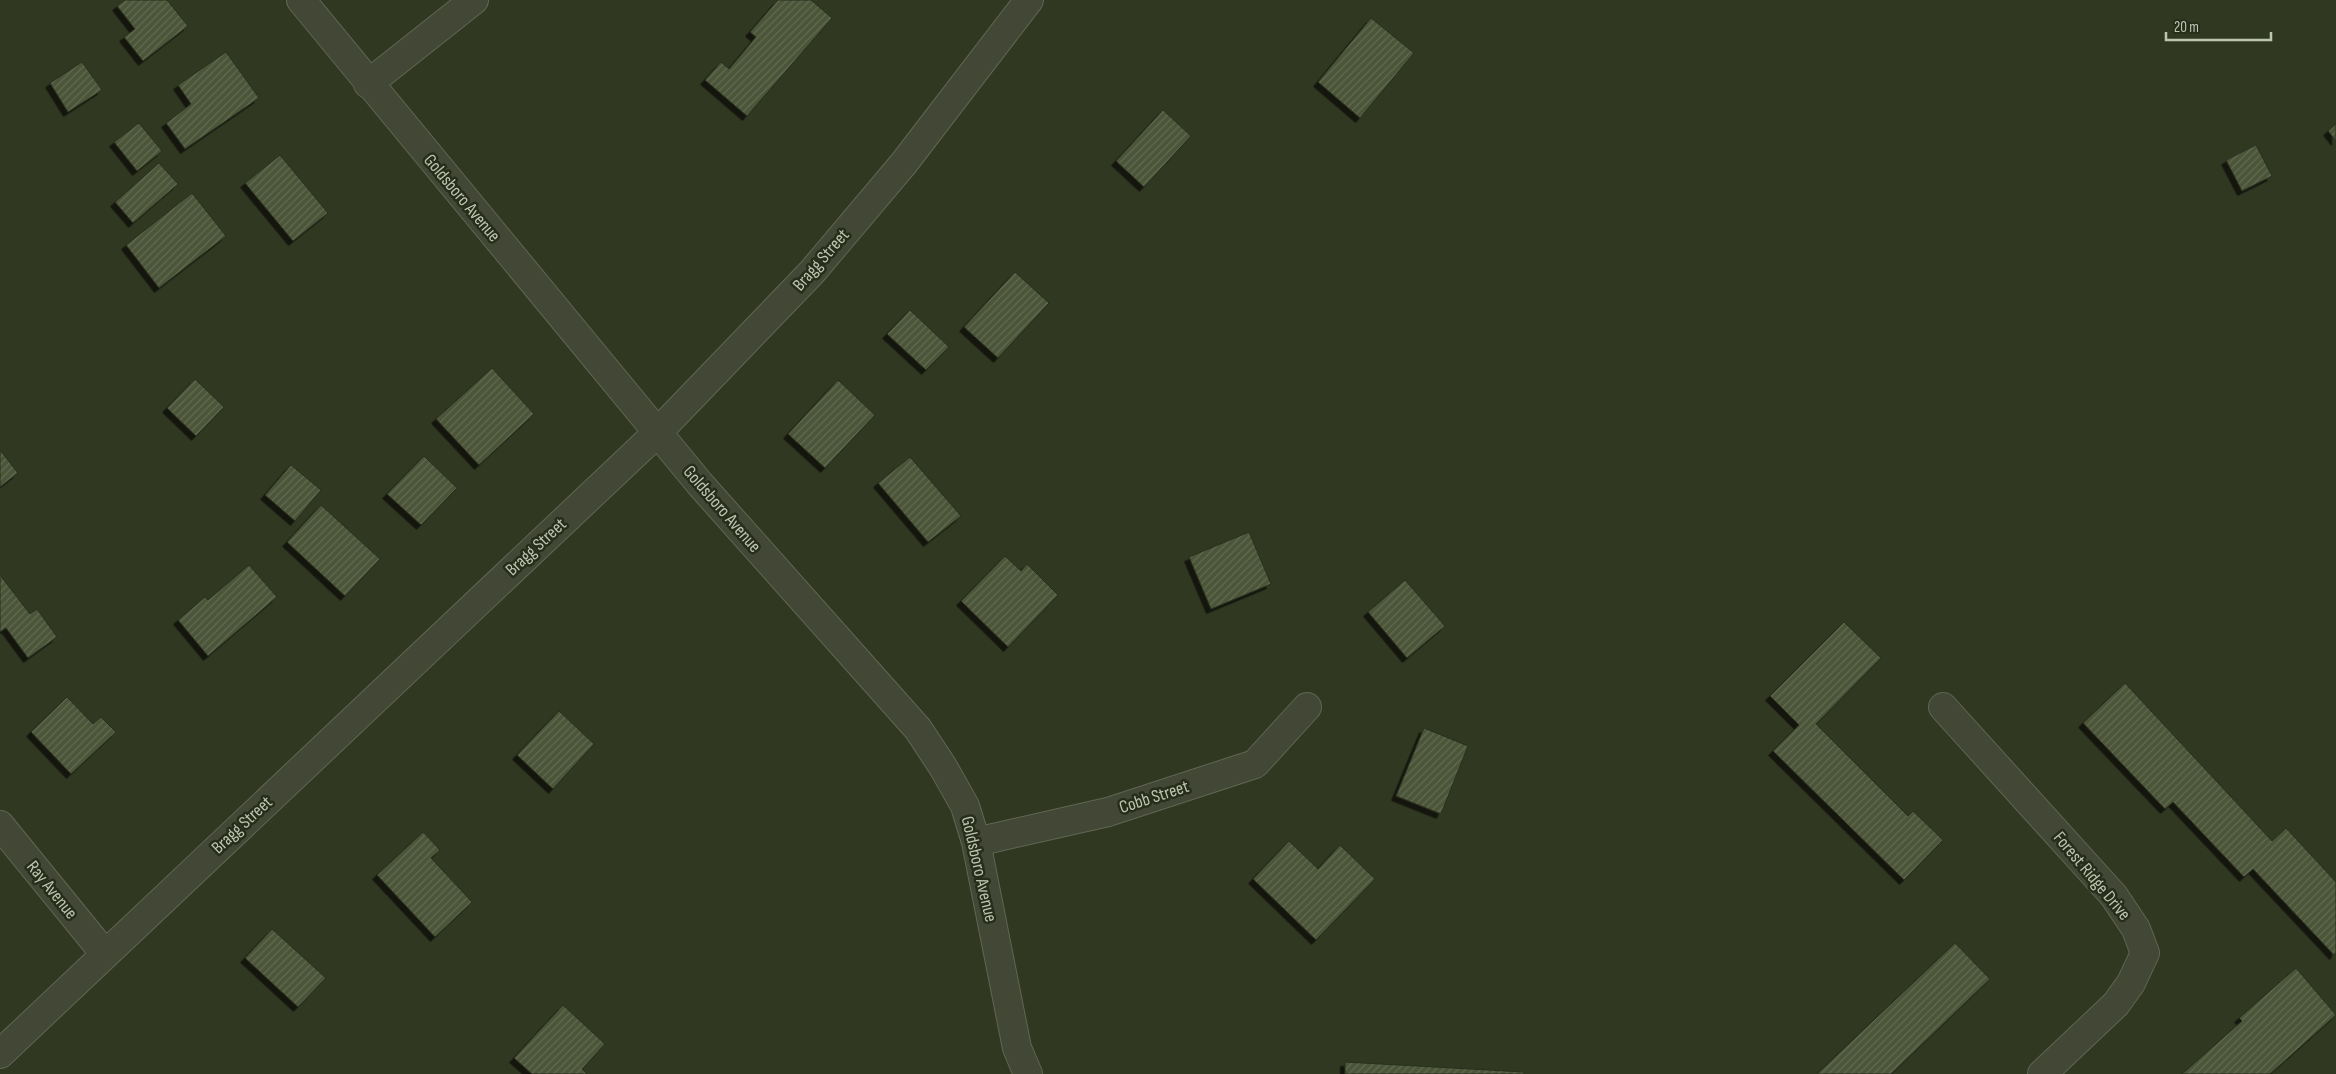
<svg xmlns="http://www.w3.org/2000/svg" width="2336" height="1074" font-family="'Sofia Sans Condensed',sans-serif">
  <defs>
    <pattern id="building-hatch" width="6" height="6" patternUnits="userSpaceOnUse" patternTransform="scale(1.25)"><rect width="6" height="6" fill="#4b5439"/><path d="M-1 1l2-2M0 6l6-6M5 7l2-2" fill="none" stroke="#636b53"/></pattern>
    <filter id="shadow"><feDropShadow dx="-4.5" dy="4.5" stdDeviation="0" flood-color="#0009"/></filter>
  </defs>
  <rect width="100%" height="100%" fill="#313822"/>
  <!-- building -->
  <path fill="url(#building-hatch)" stroke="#292f1d" filter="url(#shadow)" d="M 125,0 L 167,0 L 188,26 L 143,61 L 124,37 L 135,29 L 117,6 Z
    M 778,0 L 811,0 L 832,18 L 747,116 L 705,80 L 721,62 L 729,69 L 756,37 L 750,32 Z
    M 1371,18 L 1414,53 L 1360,118 L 1318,82 Z
    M 226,52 L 259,98 L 185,149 L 166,123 L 191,104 L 178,85 Z
    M 82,62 L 102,90 L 68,112 L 50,83 Z
    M 1163,110 L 1191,136 L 1144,187 L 1116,161 Z
    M 139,123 L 162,151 L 137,171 L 114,142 Z
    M 2336,124 L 2336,141 L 2328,131 Z
    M 2256,145 L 2272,176 L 2242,191 L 2226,160 Z
    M 280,155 L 328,213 L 293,241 L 245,183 Z
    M 159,163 L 178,184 L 133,223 L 115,202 Z
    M 192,193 L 226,236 L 159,288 L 126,245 Z
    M 1015,272 L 1049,303 L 998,358 L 964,327 Z
    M 910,310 L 949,347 L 926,370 L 887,334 Z
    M 492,368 L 534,414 L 479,465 L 436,419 Z
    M 195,379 L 224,407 L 196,436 L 167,408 Z
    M 838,380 L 875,415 L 825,468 L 788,434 Z
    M 0,450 L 18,473 L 0,487 Z
    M 424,456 L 457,488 L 421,525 L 387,494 Z
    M 910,457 L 961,516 L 928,542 L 878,483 Z
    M 291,465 L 321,490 L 295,521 L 265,495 Z
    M 321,505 L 380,559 L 345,596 L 287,542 Z
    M 1249,532 L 1271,584 L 1211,609 L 1189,557 Z
    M 1005,556 L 1021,571 L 1027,564 L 1058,595 L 1008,647 L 961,601 Z
    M 249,565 L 277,597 L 208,656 L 178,620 L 205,597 L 208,600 Z
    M 0,575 L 30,614 L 37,609 L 57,637 L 28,658 L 6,628 L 0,632 Z
    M 1405,580 L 1445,626 L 1407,658 L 1368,612 Z
    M 1844,622 L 1881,658 L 1816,724 L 1908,816 L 1913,811 L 1943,840 L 1904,880 L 1773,751 L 1799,725 L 1770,696 Z
    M 2125,683 L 2272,841 L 2286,828 L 2336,882 L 2336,953 L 2334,955 L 2253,869 L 2244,877 L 2173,802 L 2165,809 L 2083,723 Z
    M 67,697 L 93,724 L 101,717 L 116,732 L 71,774 L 31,732 Z
    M 559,711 L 594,744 L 553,789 L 517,755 Z
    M 1424,728 L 1468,746 L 1441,814 L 1396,796 Z
    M 423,832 L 440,850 L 431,858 L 472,902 L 435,937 L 377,875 Z
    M 1289,841 L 1318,869 L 1340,845 L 1375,879 L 1316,940 L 1253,879 Z
    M 272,929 L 326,978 L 298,1007 L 245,958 Z
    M 1955,943 L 1990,979 L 1891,1074 L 1817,1074 Z
    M 2296,968 L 2336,1015 L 2270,1074 L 2182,1074 L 2242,1021 L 2239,1018 Z
    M 563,1005 L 605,1044 L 582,1069 L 587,1074 L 532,1074 L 514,1058 Z
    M 1345,1062 L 1524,1072 L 1524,1074 L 1345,1074 Z"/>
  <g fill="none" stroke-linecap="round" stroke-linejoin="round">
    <!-- minor casing -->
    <g stroke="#606653" stroke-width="30">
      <path id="minor" d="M 301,0 L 700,484 L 918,729 L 943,767 L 965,806 L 976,842 L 1017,1048 L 1028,1074
        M 368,84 L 474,0
        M 1943,707 L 2114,896 L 2136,929 L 2145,953 L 2131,983 L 2116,1004 L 2042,1074
        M 0,825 L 105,954
        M 976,842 L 1108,812 L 1255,764 L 1307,707"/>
    </g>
    <!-- tertiary casing -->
    <g stroke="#606653" stroke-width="30">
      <path id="tertiary" d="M 0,1054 L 657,433 L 812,272 L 904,163 L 1029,0"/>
    </g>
    <!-- minor -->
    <use href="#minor" stroke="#424835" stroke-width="28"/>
    <!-- tertiary -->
    <use href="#tertiary" stroke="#424835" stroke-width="28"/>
  </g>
  <g text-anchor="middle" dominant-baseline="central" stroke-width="5" stroke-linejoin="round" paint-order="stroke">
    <!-- street labels -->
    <g font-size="18" fill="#bdc5b0" stroke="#272d1b">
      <text transform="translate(462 198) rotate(50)">Goldsboro Avenue</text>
      <text transform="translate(821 260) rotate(-49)">Bragg Street</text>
      <text transform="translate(722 509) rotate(49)">Goldsboro Avenue</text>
      <text transform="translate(536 547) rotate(-43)">Bragg Street</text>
      <text transform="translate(1154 797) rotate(-18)">Cobb Street</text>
      <text transform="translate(242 825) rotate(-43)">Bragg Street</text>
      <text transform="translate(979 869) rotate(77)">Goldsboro Avenue</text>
      <text transform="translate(2092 876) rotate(50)">Forest Ridge Drive</text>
      <text transform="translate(52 890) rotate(51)">Ray Avenue</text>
    </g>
  </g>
  <!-- scale -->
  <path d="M2166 32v8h105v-8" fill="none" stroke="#bdc5b0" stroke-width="2.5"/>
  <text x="2174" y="32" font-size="15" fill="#bdc5b0" stroke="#272d1b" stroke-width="4" paint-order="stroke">20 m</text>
</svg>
